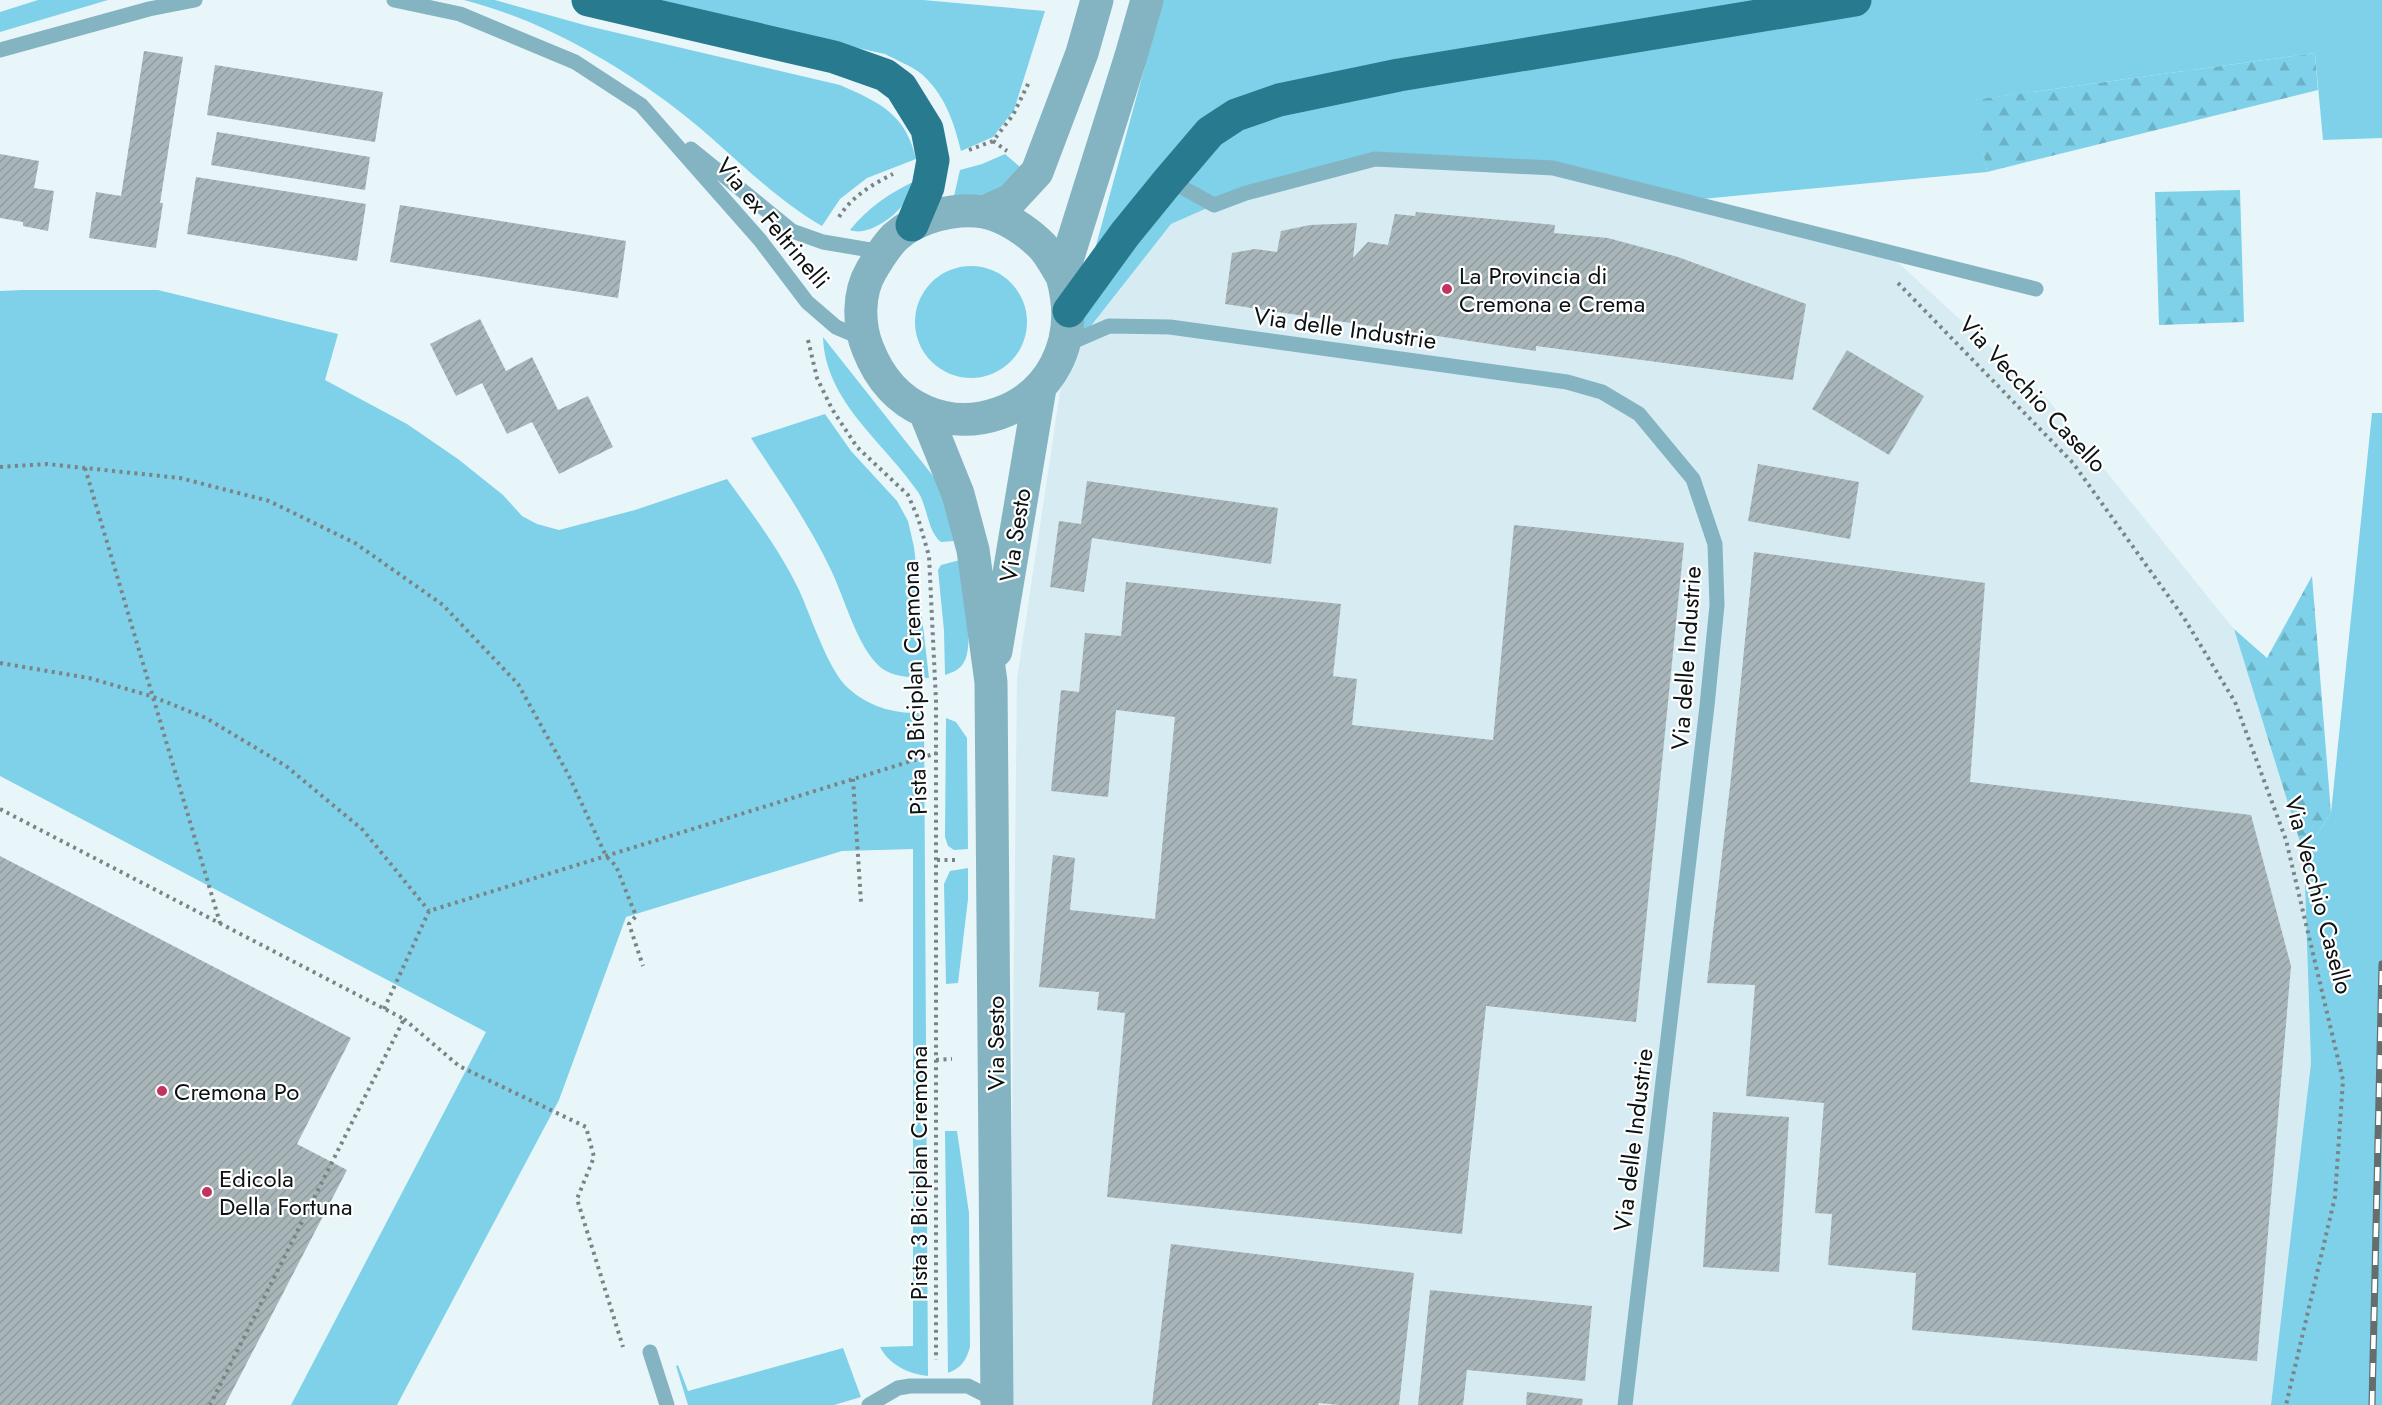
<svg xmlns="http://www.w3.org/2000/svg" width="2382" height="1405" font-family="Jost,sans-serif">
  <defs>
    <pattern id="forest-firs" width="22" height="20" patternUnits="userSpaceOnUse" patternTransform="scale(1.5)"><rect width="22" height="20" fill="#7ed1e8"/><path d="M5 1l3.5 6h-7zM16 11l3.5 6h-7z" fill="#6cb2c6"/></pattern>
    <pattern id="building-hatch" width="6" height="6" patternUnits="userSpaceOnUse" patternTransform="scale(1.5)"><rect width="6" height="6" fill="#a9b6b9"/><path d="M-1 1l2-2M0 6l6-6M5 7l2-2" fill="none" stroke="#909b9e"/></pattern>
  </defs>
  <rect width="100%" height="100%" fill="#e8f6f9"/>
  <!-- built -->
  <path fill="#d6ecf2" d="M 1376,156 L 1549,162 L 1880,246 L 2049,401 L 2234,629 L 2304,855 L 2311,1063 L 2271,1405 L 1009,1405 L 1017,679 L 1065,359 L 1171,224 L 1230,198 Z"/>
  <!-- grass -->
  <path fill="#7ed1e8" d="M 38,0 L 108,0 L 0,32 L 0,12 Z
    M 464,0 L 495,0 L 588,26 L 840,85 C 879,102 906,114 916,159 L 867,178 L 840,199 L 822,226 C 767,194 725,146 675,108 C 613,61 541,20 464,0 Z
    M 642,0 L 923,0 L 1045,11 L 1014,110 L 993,137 L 961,151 C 954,122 944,92 919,72 C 909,65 896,60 885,54 Z
    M 1163,0 L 2382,0 L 2382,138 L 2323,140 L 2315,53 L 1974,100 L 1987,172 L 1702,199 L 1549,162 L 1376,156 L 1230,198 L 1171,224 L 1065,359 Z
    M 1005,154 L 1026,172 L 993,195 L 954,196 L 960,170 L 982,164 Z
    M 915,181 C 911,188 908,196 904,203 C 895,217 867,237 850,230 C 868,208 889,193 915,181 Z
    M915 322a56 56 0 1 1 112 0a56 56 0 1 1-112 0Z
    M 22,290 L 158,290 L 338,334 L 325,380 L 407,424 L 458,459 L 503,495 L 522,516 L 537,524 L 559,530 L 635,510 L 727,479 C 753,515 780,550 799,590 C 811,616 828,670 848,688 C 870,708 896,714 924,713 L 928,1376 C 909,1374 889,1365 880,1347 L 913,1346 L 913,849 L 842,851 L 626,917 L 559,1100 L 397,1405 L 291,1405 L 486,1032 L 0,776 L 0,291 Z
    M 823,337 L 941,486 L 954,541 L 941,542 C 927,531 928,507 918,492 C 885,443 825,402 823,337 Z
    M 2372,413 L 2382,413 L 2382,1405 L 2271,1405 L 2311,1063 L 2304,855 L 2331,813 Z
    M 825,414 L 851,451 L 897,501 L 908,521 L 914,547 L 929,678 C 911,677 894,678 880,667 C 856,645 845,598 830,568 C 808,522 779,481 751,438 Z
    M 960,560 C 963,583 975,644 964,662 C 960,670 953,672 945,675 L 944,631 L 938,570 L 941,565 Z
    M 946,718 L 956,722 L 967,738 L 968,849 L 954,850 L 948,846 L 945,837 Z
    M 968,868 L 968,899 L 958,983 L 946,984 L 944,884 L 950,871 Z
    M 945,1131 L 957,1131 L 969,1213 L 970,1347 C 966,1361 961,1368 948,1373 Z
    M 843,1348 L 861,1397 L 834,1405 L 688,1405 L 676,1366 L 678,1365 L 688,1391 Z"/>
  <!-- forest -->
  <path fill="url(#forest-firs)" d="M 2315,53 L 2318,90 L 1987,172 L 1973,100 Z
    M 2240,190 L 2244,322 L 2159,325 L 2155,192 Z
    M 2312,576 L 2331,813 L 2304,855 L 2234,629 L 2267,658 Z"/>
  <!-- building -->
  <path fill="url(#building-hatch)" d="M 144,51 L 183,57 L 160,203 L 163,203 L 156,248 L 89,238 L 96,192 L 121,196 Z
    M 215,65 L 383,92 L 375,142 L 207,115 Z
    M 217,132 L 370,157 L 365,190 L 211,165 Z
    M 0,154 L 39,161 L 34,188 L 54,191 L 48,231 L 23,226 L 23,222 L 0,218 Z
    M 196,177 L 366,204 L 357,261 L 187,234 Z
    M 400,205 L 626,241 L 618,298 L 390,262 Z
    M 1416,212 L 1555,225 L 1554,233 L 1608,238 L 1678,257 L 1806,304 L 1793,380 L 1536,346 L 1536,351 L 1225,304 L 1232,253 L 1255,249 L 1277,252 L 1281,231 L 1310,225 L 1357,223 L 1353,258 L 1368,242 L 1388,245 L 1395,214 L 1415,216 Z
    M 480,319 L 506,371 L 532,357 L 558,410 L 588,396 L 613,447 L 559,474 L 532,422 L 507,434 L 482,383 L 456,396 L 430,344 Z
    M 1847,350 L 1924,396 L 1889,455 L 1812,409 Z
    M 1758,464 L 1859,482 L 1850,539 L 1748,521 Z
    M 1087,481 L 1278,508 L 1271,564 L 1092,538 L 1084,592 L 1050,587 L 1059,521 L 1081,524 Z
    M 1514,525 L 1684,543 L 1636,1022 L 1486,1006 L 1462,1234 L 1107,1197 L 1125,1013 L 1097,1010 L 1099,992 L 1039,987 L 1053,855 L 1075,858 L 1070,910 L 1155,919 L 1175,717 L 1116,710 L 1108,797 L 1051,791 L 1061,690 L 1079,692 L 1085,633 L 1121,636 L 1126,582 L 1341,604 L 1333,676 L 1357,679 L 1352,725 L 1493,740 Z
    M 1754,552 L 1985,583 L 1970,782 L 2251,815 L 2291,966 L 2257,1361 L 1912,1330 L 1916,1273 L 1828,1265 L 1832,1214 L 1815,1213 L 1824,1103 L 1746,1096 L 1755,985 L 1707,983 L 1731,778 Z
    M 0,856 L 351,1038 L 297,1144 L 347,1170 L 225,1405 L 0,1405 Z
    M 1713,1112 L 1789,1117 L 1779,1272 L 1703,1267 Z
    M 1171,1244 L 1414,1273 L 1399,1405 L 1339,1405 L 1319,1403 L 1318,1405 L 1152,1405 Z
    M 1430,1290 L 1592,1306 L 1585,1381 L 1467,1370 L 1463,1405 L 1418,1405 Z
    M 1527,1392 L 1583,1399 L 1582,1405 L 1526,1405 Z"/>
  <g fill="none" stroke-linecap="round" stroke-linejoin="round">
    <!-- path -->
    <path stroke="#7a8486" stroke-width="4" stroke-dasharray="3 4.5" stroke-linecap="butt" d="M 993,141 L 1007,151
      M 969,150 L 993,141 L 1013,115 L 1030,80
      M 839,217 C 851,197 873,184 893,174
      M 1898,283 L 2073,463 L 2184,618 L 2235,702 L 2286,840 L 2343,1080 L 2335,1197 L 2286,1405
      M 808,340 L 817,378 L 832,409 L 857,447 L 908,495 L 918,518 L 929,556 L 936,701 L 936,1360
      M 0,467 L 47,464 L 180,478 L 269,501 L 355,543 L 443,605 L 518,684 L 568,774 L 606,856 L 616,866 L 636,916 L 629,924 L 643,966
      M 85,468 L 220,923
      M 0,663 L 89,678 L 151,696 L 206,718 L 286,766 L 363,830 L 429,911
      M 853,779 L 861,902
      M 0,809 L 404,1019 L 210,1405
      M 937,860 L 957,860
      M 384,1009 L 429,911 L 937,753
      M 404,1019 L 459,1066 L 586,1127 L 594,1157 L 577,1199 L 623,1347
      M 936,1060 L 952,1059"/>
    <!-- service -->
    <path stroke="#84b4c2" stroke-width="15" d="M 394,0 L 460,14 L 575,62 L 641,105 L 760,240 L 807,302 L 836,327 L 864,339
      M 0,50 L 149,9 L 195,0
      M 691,149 L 792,231 L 823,242 L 882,252
      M 1169,180 L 1214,205 L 1246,193 L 1375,159 L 1553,168 L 2036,289
      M 1065,345 L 1109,326 L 1170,327 L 1567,382 L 1602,392 L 1639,414 L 1693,479 L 1715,544 L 1717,605 L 1707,706 L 1625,1405
      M 650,1352 L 667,1405
      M 869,1405 L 898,1388 L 910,1386 L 968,1386 L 997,1401"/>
    <!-- tertiary -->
    <path stroke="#84b4c2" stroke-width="33" d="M 984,212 L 1011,200 L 1037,172 L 1082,53 L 1097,0
      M 1062,276 C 1056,267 1050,254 1042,246 C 1027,231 1005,216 984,212 C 955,207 917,217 895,237 C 885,247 878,259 871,271 C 858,293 858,325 868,349 C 918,477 1102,417 1062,276 L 1131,56 L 1147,0
      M 925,412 L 958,494 L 973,550 L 991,682 L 997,1405
      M 996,651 L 1040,388"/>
    <!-- primary -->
    <path stroke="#287b8f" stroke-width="33" d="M 588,0 L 834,57 L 885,75 L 901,87 L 927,129 L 933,160 L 928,187 L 912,225
      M 1069,311 L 1125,234 L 1169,180 L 1210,132 L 1236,115 L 1279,100 L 1399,75 L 1855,0"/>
    <!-- rail casing -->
    <g stroke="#656d6f" stroke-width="7">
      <path id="rail" d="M 2372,1405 L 2382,964"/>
    </g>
    <!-- rail -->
    <use href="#rail" stroke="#fff" stroke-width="4.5" stroke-dasharray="14" stroke-linecap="butt"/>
  </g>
  <!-- markers -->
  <g fill="#c23360" stroke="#fff" stroke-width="2">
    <circle cx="1447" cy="289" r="6"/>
    <circle cx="162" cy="1091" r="6"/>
    <circle cx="207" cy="1192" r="6"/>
  </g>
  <g text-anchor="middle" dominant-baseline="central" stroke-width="4.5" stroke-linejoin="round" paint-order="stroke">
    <!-- street labels -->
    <g font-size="24" fill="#0c1112" stroke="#fff">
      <text transform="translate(773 223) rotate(50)">Via ex Feltrinelli</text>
      <text transform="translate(1345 328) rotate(8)">Via delle Industrie</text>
      <text transform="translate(2033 394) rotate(47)">Via Vecchio Casello</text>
      <text transform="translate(1015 535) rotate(-81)">Via Sesto</text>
      <text transform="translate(1686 658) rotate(-86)">Via delle Industrie</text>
      <text transform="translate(914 688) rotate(-92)">Pista 3 Biciplan Cremona</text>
      <text transform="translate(2319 895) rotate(75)">Via Vecchio Casello</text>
      <text transform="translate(995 1043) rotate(-90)">Via Sesto</text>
      <text transform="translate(1633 1140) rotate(-83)">Via delle Industrie</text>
      <text transform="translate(918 1173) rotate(-90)">Pista 3 Biciplan Cremona</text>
    </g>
    <!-- poi labels -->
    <g font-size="24" fill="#0c1112" stroke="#fff" text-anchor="start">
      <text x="1459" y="275">La Provincia di<tspan x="1459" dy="28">Cremona e Crema</tspan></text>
      <text x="174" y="1091">Cremona Po</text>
      <text x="219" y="1178">Edicola<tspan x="219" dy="28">Della Fortuna</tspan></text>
    </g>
  </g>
</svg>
